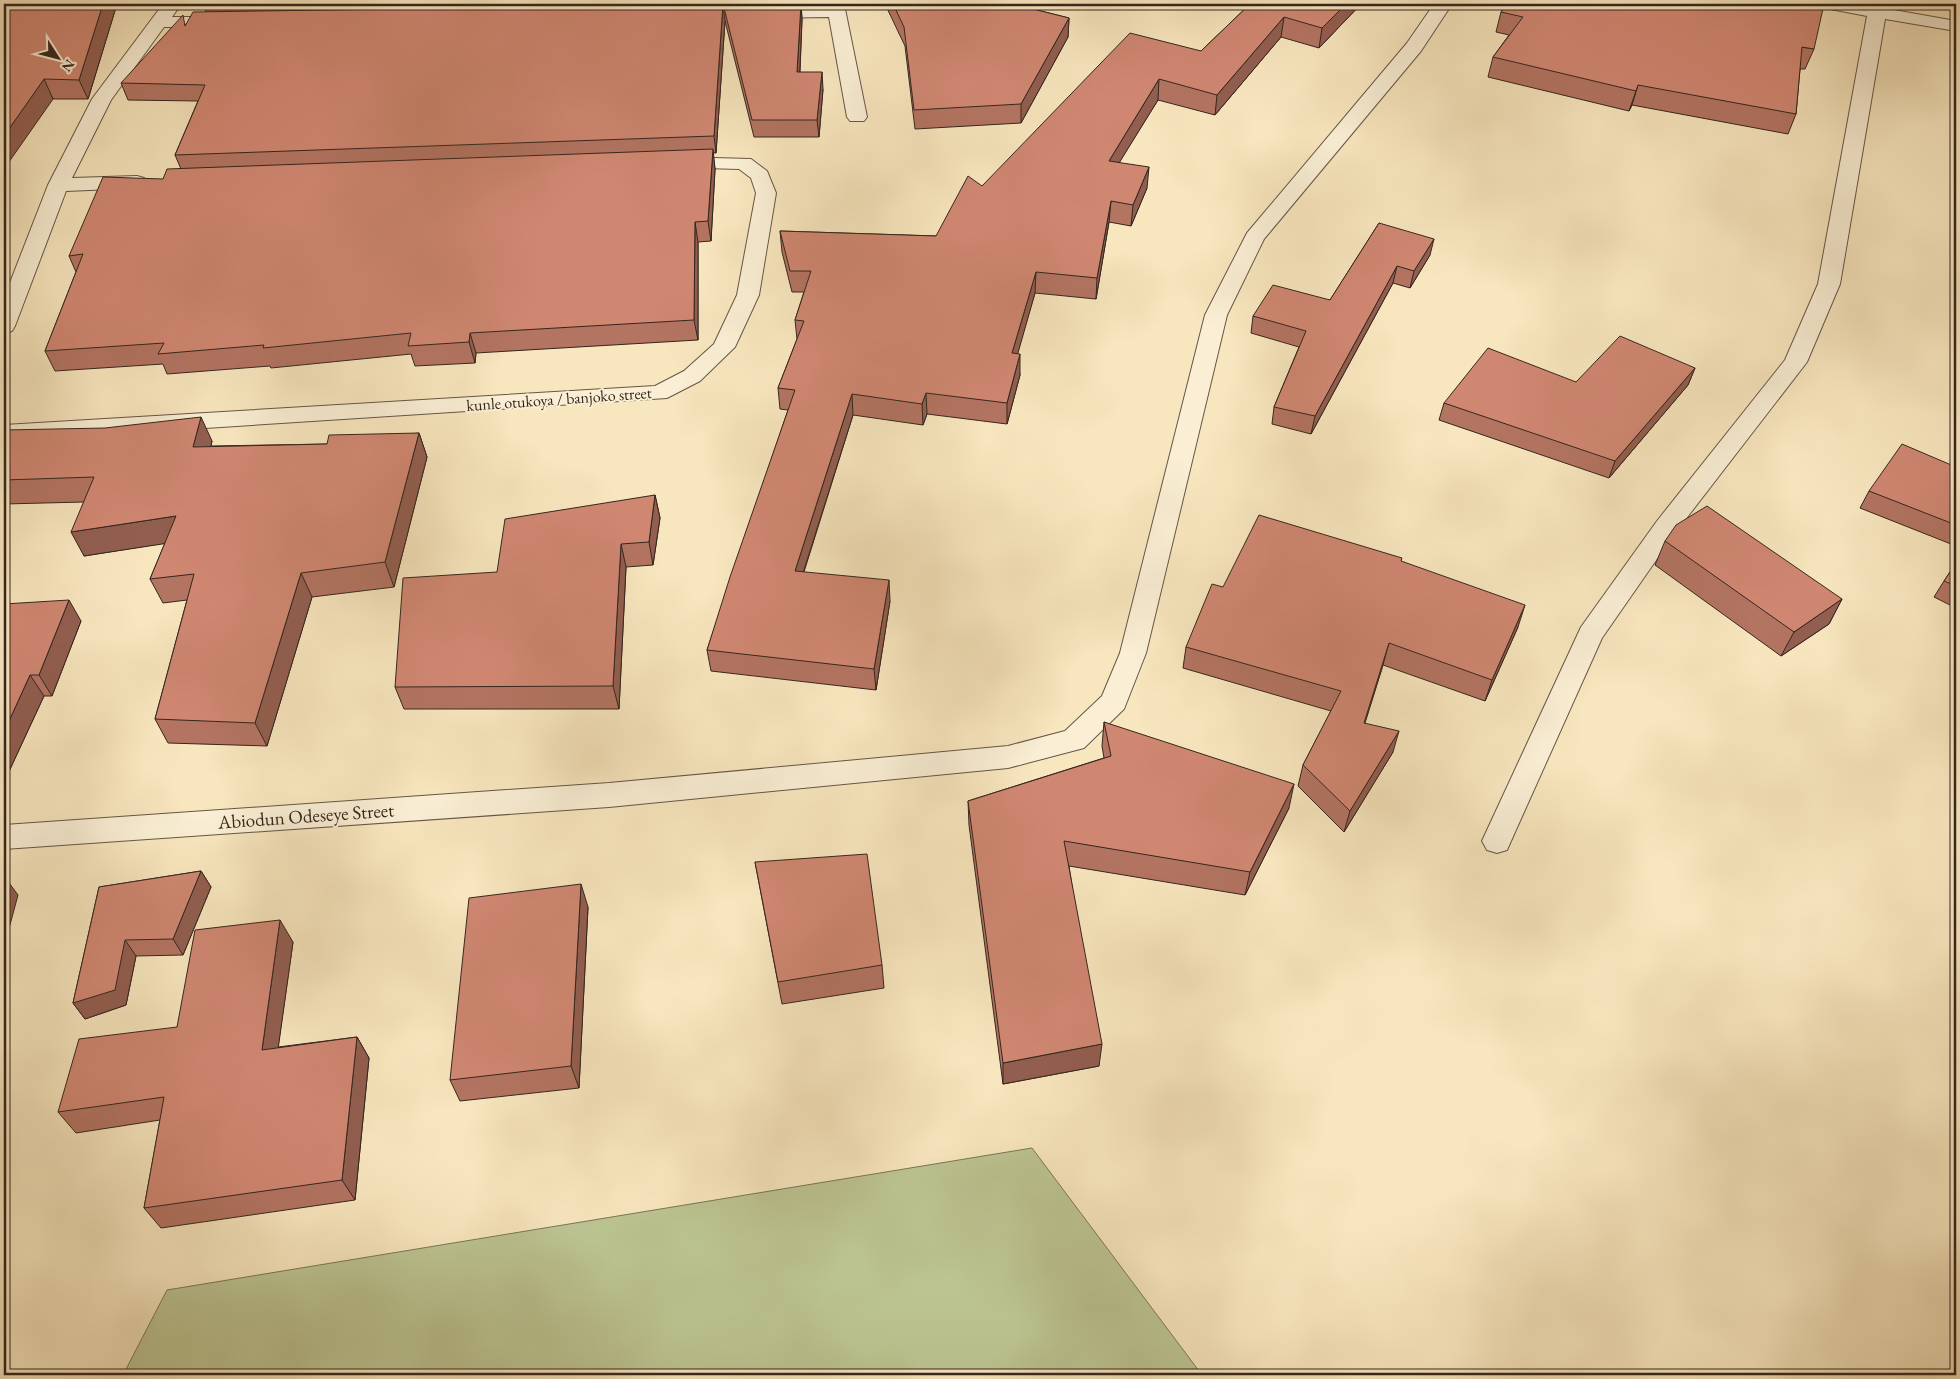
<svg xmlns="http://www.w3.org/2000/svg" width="1960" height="1379" font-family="'EB Garamond',serif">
  <rect width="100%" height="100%" fill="#f8e6be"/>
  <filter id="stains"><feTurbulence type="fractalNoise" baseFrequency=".004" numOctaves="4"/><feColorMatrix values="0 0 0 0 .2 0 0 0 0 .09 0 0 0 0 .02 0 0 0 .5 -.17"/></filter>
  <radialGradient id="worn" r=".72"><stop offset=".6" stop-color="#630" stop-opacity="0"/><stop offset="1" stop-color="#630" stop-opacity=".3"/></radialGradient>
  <!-- green -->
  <path fill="#bcc592" stroke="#787658" d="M 1032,1148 L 1202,1375 L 123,1375 L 167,1290 Z"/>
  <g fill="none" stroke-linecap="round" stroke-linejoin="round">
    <!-- street casing -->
    <g stroke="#655646" stroke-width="2">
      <path id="street" d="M 163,4 L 177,4 L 179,7 L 172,17 L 214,17 L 220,18 L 223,22 L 220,26 L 214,27 L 164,27 L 111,100 L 72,178 L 137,176 L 144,178 L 147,182 L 144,186 L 137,188 L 66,191 L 15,326 L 12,331 L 4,333 L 4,298 L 48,185 L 92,99 Z
        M 826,4 L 844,4 L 867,117 L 864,121 L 850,121 L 847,117 L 829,17 L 765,18 L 759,17 L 756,13 L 759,9 L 765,8 L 827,7 Z
        M 1434,4 L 1452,4 L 1421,51 L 1264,239 L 1227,315 L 1146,653 L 1124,709 L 1084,748 L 1008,768 L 609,807 L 4,849 L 4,825 L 609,783 L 1008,746 L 1065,731 L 1102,696 L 1120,653 L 1205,315 L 1247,233 L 1407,43 Z
        M 1822,4 L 1860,4 L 1956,21 L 1956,31 L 1885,19 L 1840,284 L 1807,362 L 1675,533 L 1602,638 L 1507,850 L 1497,853 L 1487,850 L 1482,841 L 1581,627 L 1657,521 L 1785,360 L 1818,284 L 1867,16 L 1825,8 Z
        M 677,157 L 751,159 L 767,171 L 776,193 L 759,295 L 735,347 L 700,381 L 667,398 L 4,441 L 4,425 L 655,386 L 684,371 L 714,344 L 737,295 L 756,193 L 751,178 L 739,169 L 670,167 L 667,163 L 670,159 Z"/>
    </g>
    <!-- street -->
    <use href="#street" fill="#faefd5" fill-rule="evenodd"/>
  </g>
  <!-- wall -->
  <path fill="#b37462" stroke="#34261e" d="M 4,4 L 117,4 L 88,99 L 53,99 Z
    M 204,4 L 803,4 L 803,5 L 801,5 L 802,19 L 800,72 L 823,89 L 819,137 L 754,137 L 725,21 L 716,153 L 713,153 L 715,169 L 711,241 L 698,242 L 698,340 L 476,353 L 475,363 L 415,366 L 411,354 L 271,368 L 270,366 L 167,374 L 163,364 L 55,371 L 45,351 L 76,272 L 69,256 L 163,179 L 181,169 L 175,155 L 198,101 L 128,100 L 121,83 L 187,23 L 206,12 Z
    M 885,4 L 1013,4 L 1069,18 L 1068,37 L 1021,123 L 915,129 L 905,46 Z
    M 1250,4 L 1361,4 L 1319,48 L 1281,37 L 1215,115 L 1158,100 L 1119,162 L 1147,188 L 1131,226 L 1109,222 L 1096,299 L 1035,293 L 1017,354 L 1020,375 L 1007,424 L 927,414 L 923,425 L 853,415 L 804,572 L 890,601 L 876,690 L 711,671 L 707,650 L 788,410 L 780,409 L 778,388 L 797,339 L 795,320 L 804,292 L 792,292 L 782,252 L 780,231 L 936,236 L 982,186 L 1201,51 Z
    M 1507,4 L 1814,49 L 1805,69 L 1800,69 L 1796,114 L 1788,134 L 1632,105 L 1629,111 L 1488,77 L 1493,57 L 1509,35 L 1496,32 L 1501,12 Z
    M 1379,223 L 1430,255 L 1410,288 L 1393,283 L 1311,434 L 1272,424 L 1274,407 L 1299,347 L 1251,333 L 1253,316 L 1330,300 Z
    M 1695,368 L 1688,385 L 1609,478 L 1439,420 L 1444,403 L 1576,382 Z
    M 4,430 L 212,441 L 211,446 L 327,444 L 419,433 L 427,457 L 394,587 L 312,597 L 267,746 L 168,743 L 155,719 L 187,600 L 163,603 L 150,579 L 165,543 L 84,556 L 84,502 L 4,504 Z
    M 1956,467 L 1956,546 L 1860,508 L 1869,491 Z
    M 655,495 L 660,518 L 653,565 L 626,567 L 619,709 L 404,709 L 395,687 L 497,572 Z
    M 1665,541 L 1842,599 L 1829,624 L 1781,656 L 1655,565 Z
    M 1401,561 L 1518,627 L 1485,701 L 1383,665 L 1365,723 L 1393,752 L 1344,832 L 1298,786 L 1303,765 L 1331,711 L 1183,668 L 1186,647 L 1223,587 Z
    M 1956,563 L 1956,608 L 1934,597 L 1944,581 Z
    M 4,604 L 81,621 L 52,696 L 44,696 L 5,780 L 4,780 Z
    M 1104,722 L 1289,808 L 1245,895 L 1069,866 L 1099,1066 L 1003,1084 L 969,825 L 968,801 L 1104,758 L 1102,746 Z
    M 755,862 L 882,965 L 884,988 L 782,1004 Z
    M 201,871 L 211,887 L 183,955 L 136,956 L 126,1005 L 85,1019 L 73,1003 L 99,887 Z
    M 588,907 L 579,1088 L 460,1101 L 450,1080 Z
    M 293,942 L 278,1047 L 357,1037 L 369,1058 L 355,1200 L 161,1228 L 144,1208 L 160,1120 L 76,1133 L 58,1112 L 177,1027 Z"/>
  <!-- shaded-wall -->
  <path fill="#925e50" stroke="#34261e" d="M 103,4 L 117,4 L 88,99 L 79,80 Z
    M 723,4 L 725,21 L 716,153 L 714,136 Z
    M 801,4 L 802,19 L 799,89 L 797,72 Z
    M 1346,4 L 1361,4 L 1319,48 L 1322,28 Z
    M 1284,17 L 1281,37 L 1215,115 L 1217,95 Z
    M 1069,18 L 1068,37 L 1021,123 L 1021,104 Z
    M 822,72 L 823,89 L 819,137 L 817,120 Z
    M 44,79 L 53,99 L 4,169 L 4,136 Z
    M 1159,79 L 1158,100 L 1108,181 L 1109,161 Z
    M 1638,85 L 1632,105 L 1629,111 L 1636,91 Z
    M 713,149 L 715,169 L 711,241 L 708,221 Z
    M 1149,167 L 1147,188 L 1131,226 L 1133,205 Z
    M 1111,201 L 1109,222 L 1096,299 L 1097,278 Z
    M 695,222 L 698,242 L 698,340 L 694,320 Z
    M 1434,239 L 1430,255 L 1410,288 L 1414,271 Z
    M 1397,266 L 1393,283 L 1311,434 L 1315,416 Z
    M 1036,272 L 1035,293 L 1012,374 L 1012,353 Z
    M 470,333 L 476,353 L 475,363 L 469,342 Z
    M 1020,354 L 1020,375 L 1007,424 L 1007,403 Z
    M 1695,368 L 1688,385 L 1609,478 L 1615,461 Z
    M 926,393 L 927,414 L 923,425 L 922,404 Z
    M 852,394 L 853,415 L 797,592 L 795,571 Z
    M 201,417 L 212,441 L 205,471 L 193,447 Z
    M 419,433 L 427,457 L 394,587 L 385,562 Z
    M 655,495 L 660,518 L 653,565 L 649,542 Z
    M 176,516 L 188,540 L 84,556 L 71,532 Z
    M 621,544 L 626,567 L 619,709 L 613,686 Z
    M 301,573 L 312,597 L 267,746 L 255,723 Z
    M 889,580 L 890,601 L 876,690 L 874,669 Z
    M 1842,599 L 1829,624 L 1781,656 L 1794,632 Z
    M 69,600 L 81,621 L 52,696 L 39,675 Z
    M 1525,605 L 1518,627 L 1485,701 L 1492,680 Z
    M 1389,643 L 1383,665 L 1358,744 L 1364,723 Z
    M 30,675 L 44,696 L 5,780 L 4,778 L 4,732 Z
    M 1399,731 L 1393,752 L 1344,832 L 1350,811 Z
    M 1294,784 L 1289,808 L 1245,895 L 1250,872 Z
    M 201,871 L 211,887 L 183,955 L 173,939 Z
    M 4,876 L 18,895 L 4,947 Z
    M 581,884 L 588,907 L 579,1088 L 571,1066 Z
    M 280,920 L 293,942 L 275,1071 L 262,1050 Z
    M 125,940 L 136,956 L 126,1005 L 85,1019 L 73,1003 Z
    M 357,1037 L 369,1058 L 355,1200 L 342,1180 Z
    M 1102,1044 L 1099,1066 L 1003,1084 L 1003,1063 Z"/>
  <!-- building -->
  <path fill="#d08772" stroke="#34261e" d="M 4,4 L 103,4 L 79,80 L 44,79 L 4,136 Z
    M 723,4 L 714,136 L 175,155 L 205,85 L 121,83 L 183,15 L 185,26 L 193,12 L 729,4 L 801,4 L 797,72 L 822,72 L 817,120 L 752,120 Z
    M 893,4 L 1013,4 L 1069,18 L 1021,104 L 914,110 L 904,27 Z
    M 1250,4 L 1346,4 L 1322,28 L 1284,17 L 1217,95 L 1159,79 L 1109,161 L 1149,167 L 1133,205 L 1111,201 L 1097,278 L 1036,272 L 1012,353 L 1020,354 L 1007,403 L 926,393 L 922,404 L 852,394 L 795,571 L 889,580 L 874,669 L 707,650 L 730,577 L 795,390 L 778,388 L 804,321 L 795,320 L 811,271 L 790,271 L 780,231 L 936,236 L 968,176 L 982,186 L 1130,33 L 1201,51 Z
    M 1507,4 L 1824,4 L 1814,49 L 1802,47 L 1796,114 L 1638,85 L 1636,91 L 1493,57 L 1523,17 L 1501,12 Z
    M 713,149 L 708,221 L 695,222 L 694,320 L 470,333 L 469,342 L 408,346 L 411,333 L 263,348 L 264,345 L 158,354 L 164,343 L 45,351 L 83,254 L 69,256 L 103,177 L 163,179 L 167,169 Z
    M 1379,223 L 1434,239 L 1414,271 L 1397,266 L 1315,416 L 1274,407 L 1306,331 L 1253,316 L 1273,285 L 1330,300 Z
    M 1620,336 L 1695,368 L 1615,461 L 1444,403 L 1488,348 L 1576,382 Z
    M 201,417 L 193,447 L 327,444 L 329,435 L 419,433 L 385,562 L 301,573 L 255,723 L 155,719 L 194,574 L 150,579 L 176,516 L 71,532 L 94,477 L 4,480 L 4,430 L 105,428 Z
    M 1902,444 L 1956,467 L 1956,525 L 1869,491 Z
    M 655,495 L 649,542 L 621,544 L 613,686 L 395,687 L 403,578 L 497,572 L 505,519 Z
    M 1707,506 L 1842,599 L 1794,632 L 1665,541 L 1676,525 Z
    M 1259,515 L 1402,558 L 1401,561 L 1525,605 L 1492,680 L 1389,643 L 1364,723 L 1399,731 L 1350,811 L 1303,765 L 1341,691 L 1186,647 L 1212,584 L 1223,587 Z
    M 1956,563 L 1956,586 L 1944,581 Z
    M 69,600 L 39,675 L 30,675 L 4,732 L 4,604 Z
    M 1104,722 L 1294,784 L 1250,872 L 1064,841 L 1102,1044 L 1003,1063 L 968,801 L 1111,756 Z
    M 867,854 L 882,965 L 778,982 L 755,862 Z
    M 201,871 L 173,939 L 125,940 L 115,990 L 73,1003 L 99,887 Z
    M 581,884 L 571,1066 L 450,1080 L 469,898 Z
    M 280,920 L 262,1050 L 357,1037 L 342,1180 L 144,1208 L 164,1097 L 58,1112 L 79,1039 L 177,1027 L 195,930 Z"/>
  <g text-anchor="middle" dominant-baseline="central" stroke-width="4" stroke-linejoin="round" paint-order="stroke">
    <!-- far-street labels -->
    <g font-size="16" fill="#34261e" stroke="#faefd5">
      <text transform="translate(559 399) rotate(-4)">kunle otukoya / banjoko street</text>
    </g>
    <!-- street labels -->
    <g font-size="19" fill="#34261e" stroke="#faefd5">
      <text transform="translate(306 816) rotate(-4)">Abiodun Odeseye Street</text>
    </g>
  </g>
  <!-- margin -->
  <rect width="1960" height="1379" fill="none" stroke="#f8e6be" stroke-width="20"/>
  <rect x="5" y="5" width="1950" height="1369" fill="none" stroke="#34261e" stroke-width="2.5"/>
  <rect x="10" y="10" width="1940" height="1359" fill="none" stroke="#34261e"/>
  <!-- north arrow -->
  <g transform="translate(58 58) rotate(126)" stroke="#faefd5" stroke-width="4" paint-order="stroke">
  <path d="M0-4L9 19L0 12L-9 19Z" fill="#34261e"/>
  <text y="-8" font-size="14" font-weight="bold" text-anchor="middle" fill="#34261e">N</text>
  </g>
  <rect width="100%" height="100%" filter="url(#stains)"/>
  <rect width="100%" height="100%" fill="url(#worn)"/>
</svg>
